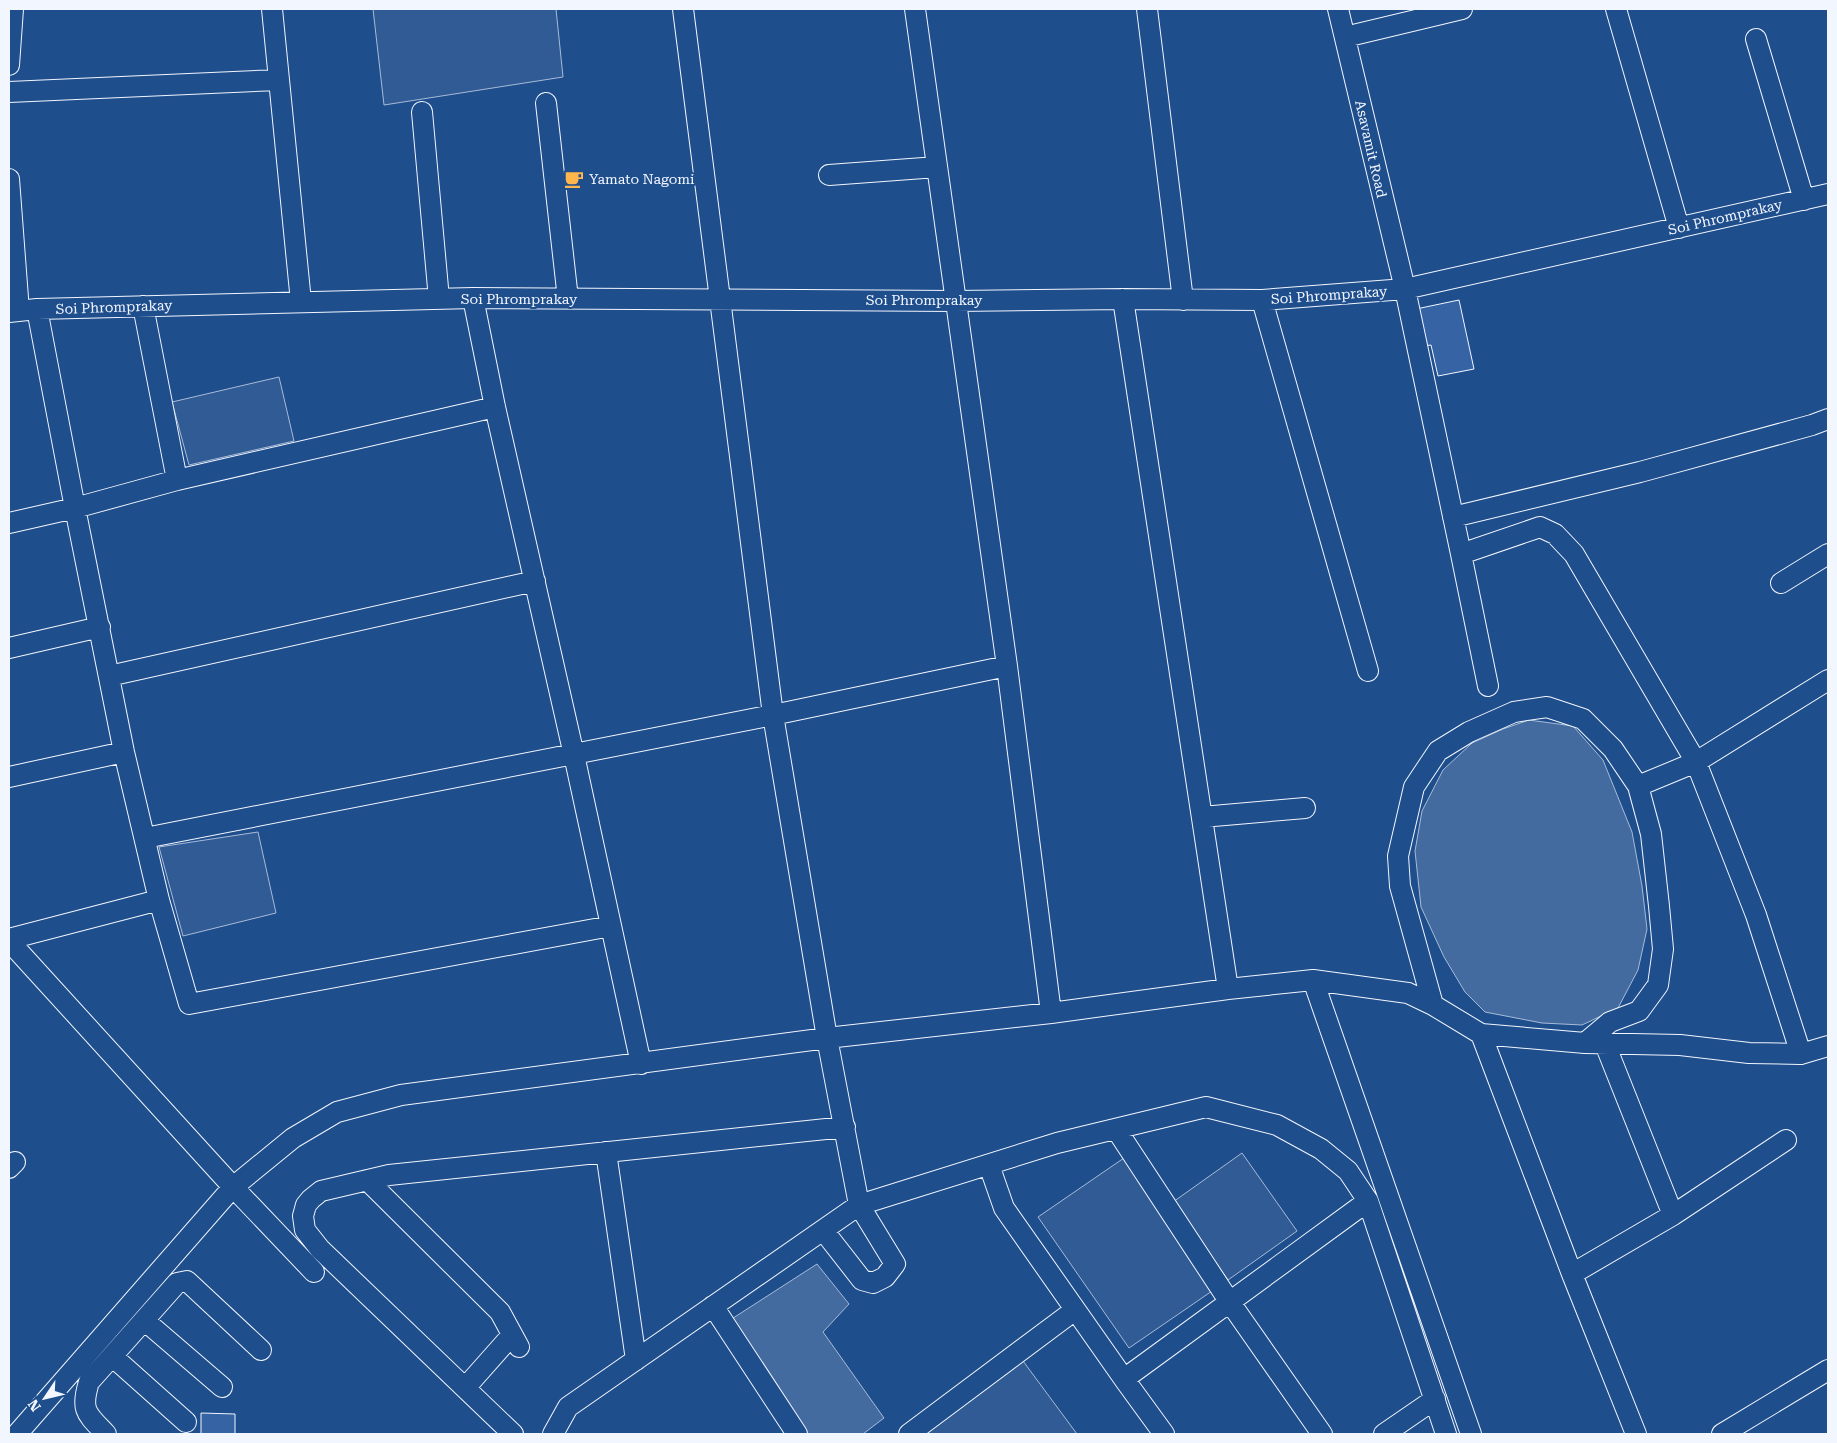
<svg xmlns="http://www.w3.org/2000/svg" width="1837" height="1443" font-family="'Roboto Serif',serif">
  <rect width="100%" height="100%" fill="#1f4e8c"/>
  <!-- built -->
  <path fill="#305b95" stroke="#a8bbd7" d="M 373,9 L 556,9 L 563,77 L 384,105 Z
    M 279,377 L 294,441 L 189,465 L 172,402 Z
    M 258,832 L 276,913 L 183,936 L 159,847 Z
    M 1242,1153 L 1297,1231 L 1228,1280 L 1173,1202 Z
    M 1124,1158 L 1215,1289 L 1129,1348 L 1038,1217 Z
    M 1023,1361 L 1077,1434 L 925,1434 Z"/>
  <!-- water -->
  <path fill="#446ba0" stroke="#a8bbd7" d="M 1529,720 L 1573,726 L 1603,760 L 1632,832 L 1642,886 L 1647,929 L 1638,970 L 1618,1008 L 1582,1025 L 1542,1023 L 1485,1012 L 1465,992 L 1444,957 L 1421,907 L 1415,851 L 1422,811 L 1443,770 L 1472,743 L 1503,729 Z
    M 817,1264 L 849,1304 L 823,1332 L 884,1418 L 863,1434 L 808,1434 L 727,1322 Z"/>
  <!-- building -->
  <path fill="#3563a3" stroke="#f2f6ff" d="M 1459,300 L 1474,369 L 1438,376 L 1431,345 L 1423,346 L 1416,309 Z
    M 201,1413 L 235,1414 L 235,1434 L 201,1434 Z"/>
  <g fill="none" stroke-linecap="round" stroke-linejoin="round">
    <!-- minor casing -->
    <g stroke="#f2f6ff" stroke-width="22">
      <path id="minor" d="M 272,9 L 301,302
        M 683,9 L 773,715 L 827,1038 L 859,1205 L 895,1264 L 885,1277 L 873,1283 L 862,1280 L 823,1230
        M 915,9 L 1007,666 L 1051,1013
        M 1147,9 L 1183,300
        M 1338,9 L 1405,289 L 1461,554 L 1540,527 L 1555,534 L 1574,554 L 1696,762 L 1756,915 L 1801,1054
        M 1616,9 L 1679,228
        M 1345,37 L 1462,9
        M 1756,39 L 1804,200
        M 9,65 L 13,9
        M 9,92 L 279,80
        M 546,103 L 568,299
        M 422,112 L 439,299
        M 829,175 L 937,167
        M 9,179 L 19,311
        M 473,298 L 495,407 L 574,755 L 641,1064
        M 1123,299 L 1228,989
        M 1262,300 L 1368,671
        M 143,306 L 177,480
        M 37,309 L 75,508 L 124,752 L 159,900 L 189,1004 L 611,926
        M 9,312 L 37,309 L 473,298 L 955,301 L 1123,299 L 1262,300 L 1405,289 L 1828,194
        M 1453,517 L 1640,472 L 1812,425 L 1828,419
        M 9,523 L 75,508 L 177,480 L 495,407
        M 1461,554 L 1488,686
        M 1781,583 L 1828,554
        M 9,648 L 100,627
        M 109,676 L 535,581
        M 9,777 L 124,752
        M 1638,786 L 1696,762 L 1828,680
        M 1202,817 L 1305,808
        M 145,838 L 773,715 L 1007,666
        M 9,939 L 159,900
        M 9,941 L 233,1187 L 314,1272
        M 1313,980 L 1471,1434
        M 1433,1005 L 1400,886 L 1398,856 L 1414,787 L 1438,751 L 1469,732 L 1514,712 L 1547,707 L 1583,719 L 1613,749 L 1638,786 L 1651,834 L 1659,906 L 1663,949 L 1658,985 L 1639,1011 L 1610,1022 L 1585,1043
        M 1481,1034 L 1572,1274 L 1636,1434
        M 1605,1044 L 1673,1215
        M 1116,1129 L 1229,1301 L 1322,1434
        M 606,1152 L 636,1360
        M 989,1165 L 1004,1208 L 1124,1379 L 1368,1201
        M 9,1168 L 15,1162
        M 367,1180 L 500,1312 L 519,1347
        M 1572,1274 L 1673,1215 L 1786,1140
        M 713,1306 L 797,1434
        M 144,1320 L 222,1387
        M 112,1356 L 186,1422
        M 1124,1379 L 1164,1434
        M 465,1388 L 512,1335
        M 17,1434 L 233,1187 L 293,1138 L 337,1112 L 401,1095 L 827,1038 L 1051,1013 L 1228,989 L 1313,980 L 1408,993 L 1433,1005 L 1481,1034 L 1585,1043 L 1680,1045 L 1749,1053 L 1801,1054 L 1828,1046
        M 106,1434 C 87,1414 80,1411 89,1382 L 177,1283 L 187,1281 L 261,1350
        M 513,1434 L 320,1249 L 305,1230 L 303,1216 L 306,1205 L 311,1199 L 321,1191 L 389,1175 L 845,1127
        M 553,1434 L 568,1407 L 859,1205 L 1057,1143 L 1206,1107 L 1277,1125 L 1321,1149 L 1348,1171 L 1368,1201 L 1446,1434
        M 909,1434 L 1075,1310
        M 1384,1434 L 1435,1399
        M 1722,1434 L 1828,1370"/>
    </g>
    <!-- minor -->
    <use href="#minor" stroke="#1f4e8c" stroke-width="20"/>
  </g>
  <!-- icons -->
  <defs>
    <g id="cafe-bare" transform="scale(1.5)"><path d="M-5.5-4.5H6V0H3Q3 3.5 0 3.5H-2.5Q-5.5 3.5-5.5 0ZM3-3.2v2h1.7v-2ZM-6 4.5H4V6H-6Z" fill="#ffb74d" stroke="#1f4e8c" stroke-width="2.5" paint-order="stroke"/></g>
  </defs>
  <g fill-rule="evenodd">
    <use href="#cafe-bare" x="574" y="179"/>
  </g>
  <g text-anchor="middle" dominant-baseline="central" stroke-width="4" stroke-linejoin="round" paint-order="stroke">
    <!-- street labels -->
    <g font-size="14" fill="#f2f6ff" stroke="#1f4e8c">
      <text transform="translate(1371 149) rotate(77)">Asavamit Road</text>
      <text transform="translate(1725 217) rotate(-13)">Soi Phromprakay</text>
      <text transform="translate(1329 295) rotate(-4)">Soi Phromprakay</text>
      <text x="519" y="299">Soi Phromprakay</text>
      <text x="924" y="300">Soi Phromprakay</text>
      <text transform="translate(114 307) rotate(-2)">Soi Phromprakay</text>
    </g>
    <!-- poi labels -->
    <g font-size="14" fill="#f2f6ff" stroke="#1f4e8c" text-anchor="start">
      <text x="589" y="179">Yamato Nagomi</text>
    </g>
  </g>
  <!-- border -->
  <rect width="1837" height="1443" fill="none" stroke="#f2f6ff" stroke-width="20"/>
  <!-- north arrow -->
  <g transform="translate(45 1398) rotate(235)" stroke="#1f4e8c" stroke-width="4" paint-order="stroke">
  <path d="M0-4L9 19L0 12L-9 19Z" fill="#f2f6ff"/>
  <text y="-8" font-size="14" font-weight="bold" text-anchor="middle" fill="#f2f6ff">N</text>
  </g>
</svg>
